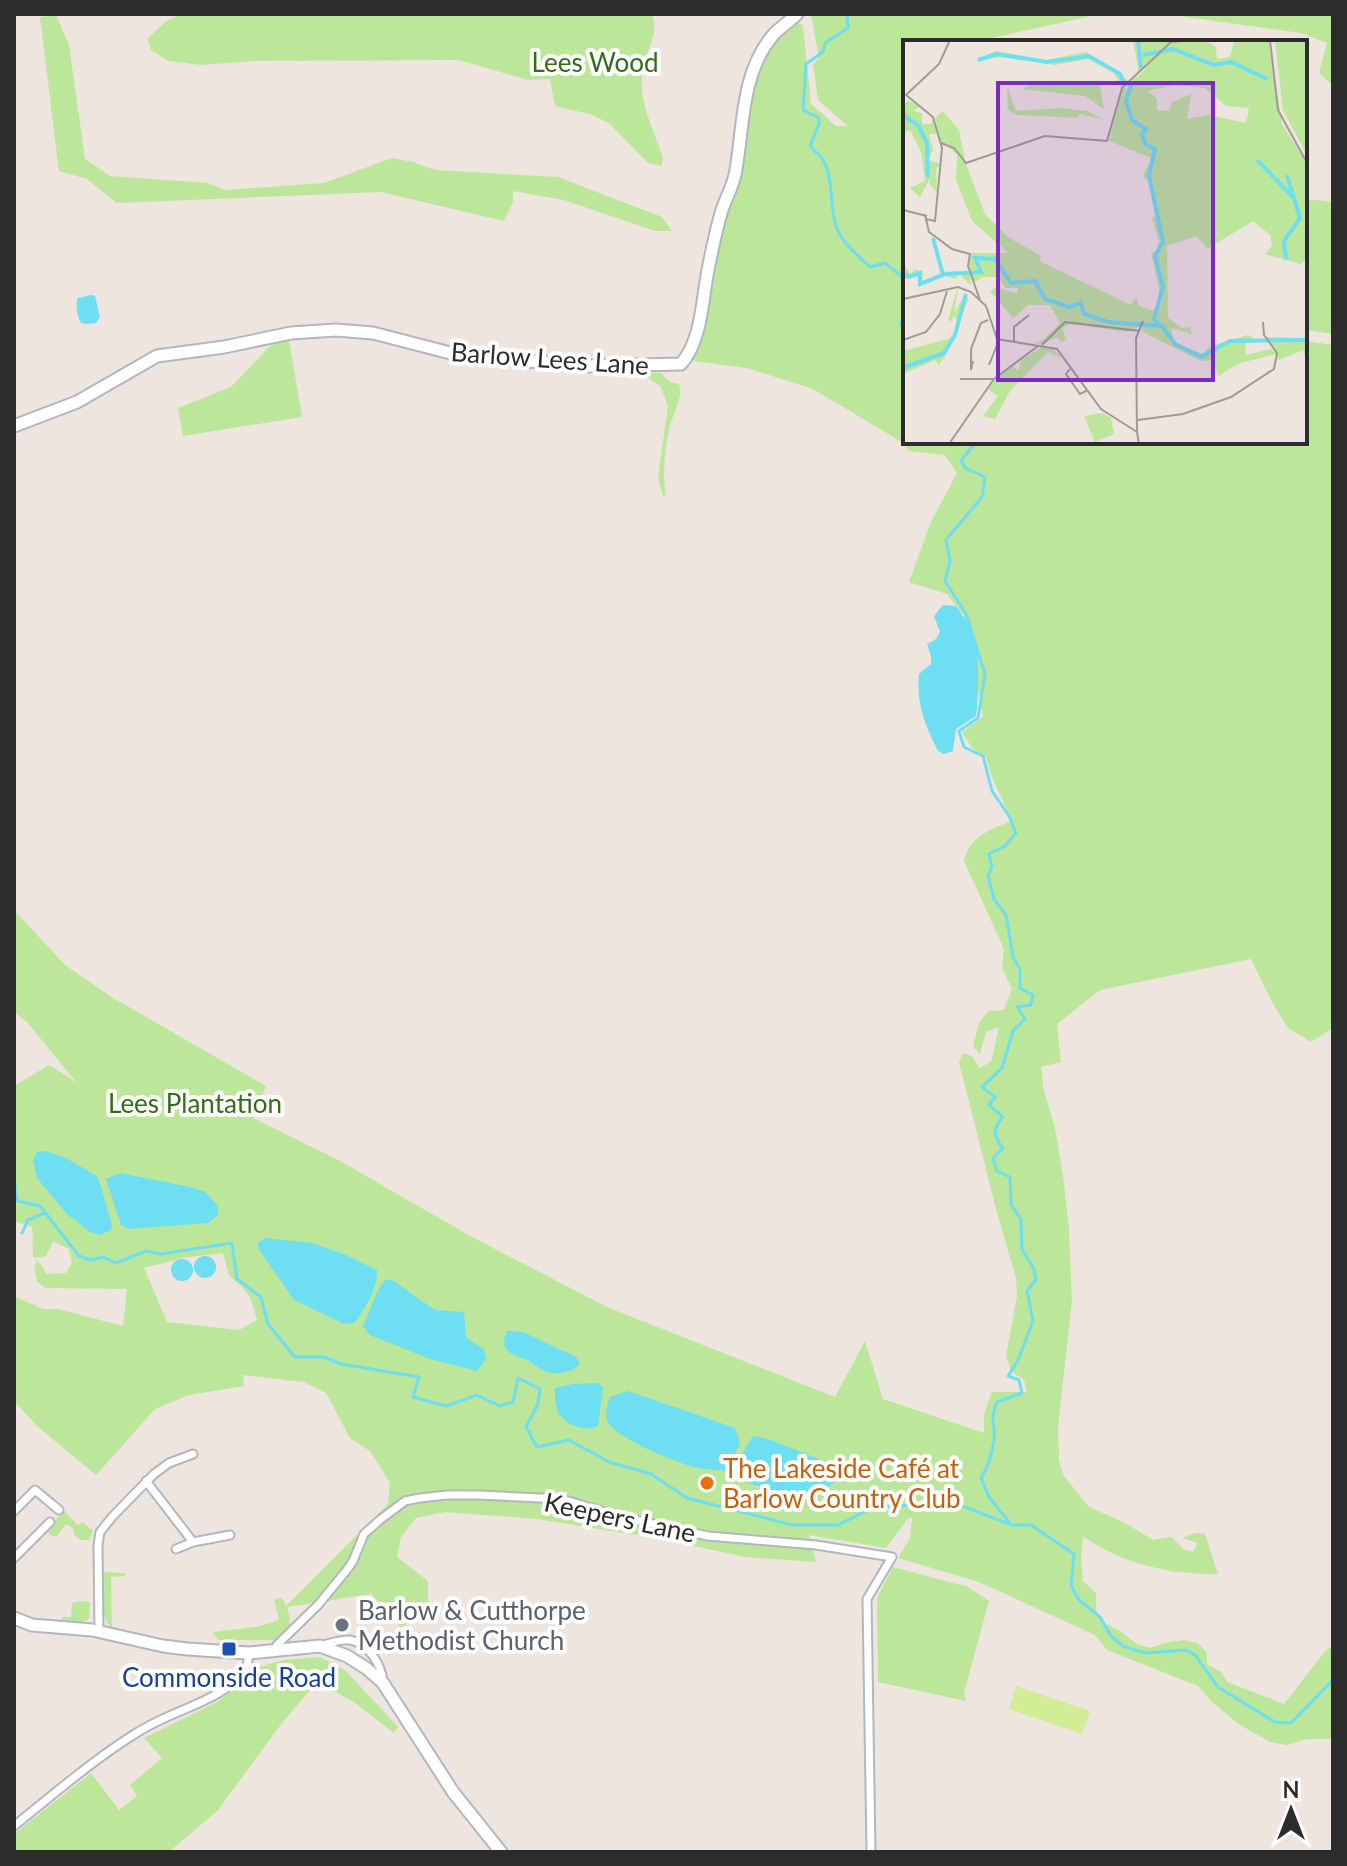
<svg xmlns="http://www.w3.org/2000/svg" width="1347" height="1866" font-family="Lato,sans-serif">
  <rect width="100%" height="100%" fill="#eee5de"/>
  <!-- green -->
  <path fill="#bce699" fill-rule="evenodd" d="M 181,14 L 652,14 C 661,35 643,53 642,74 C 639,105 654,129 663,158 L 662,166 L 648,163 L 610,124 L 593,115 L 555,106 L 550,79 L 528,80 L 459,60 L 253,61 L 202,65 L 168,61 L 151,50 L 147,39 L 166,21 Z
    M 811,14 L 1101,14 L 973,42 L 905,42 L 905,442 L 1305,442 L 1305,341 L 1333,345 L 1333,1028 L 1311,1042 L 1288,1028 L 1272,1002 L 1251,959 L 1100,990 L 1057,1024 L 1061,1062 L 1041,1067 L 1044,1091 L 1055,1128 L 1063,1176 L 1069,1230 L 1072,1301 L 1058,1427 L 1059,1460 L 1063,1475 L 1089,1507 L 1125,1523 L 1153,1540 L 1172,1537 L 1183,1549 L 1193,1552 L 1198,1543 L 1182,1538 L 1196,1533 L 1205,1534 L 1218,1574 C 1172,1575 1121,1564 1083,1536 L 1081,1559 L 1083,1581 L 1096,1593 L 1096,1610 L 1101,1622 L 1117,1629 L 1137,1644 L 1150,1648 L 1165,1643 L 1183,1640 L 1197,1643 L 1207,1652 L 1207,1664 L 1221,1672 L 1227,1682 L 1284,1704 L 1326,1650 L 1333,1647 L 1333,1739 L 1307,1739 L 1287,1745 L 1270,1742 L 1237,1723 L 1211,1701 L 1198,1686 L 1107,1650 L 1095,1635 L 979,1582 L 898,1558 L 910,1538 L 912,1518 L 908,1518 L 886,1548 L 809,1535 L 816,1562 L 746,1557 L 655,1538 L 537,1519 L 445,1512 L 416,1518 L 401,1537 L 397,1557 L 428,1581 L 428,1610 L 401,1628 L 371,1594 L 287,1607 L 289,1615 L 290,1628 L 283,1636 L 275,1640 L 218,1640 L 213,1632 L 257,1627 L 279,1620 L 274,1599 L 282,1598 L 286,1606 L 388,1504 L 390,1483 L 370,1451 L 350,1438 L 326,1393 L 304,1382 L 243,1375 L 244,1386 L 189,1395 L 155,1409 L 96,1475 L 37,1426 L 14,1401 L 14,1296 L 43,1309 L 58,1309 L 123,1326 L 127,1289 L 45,1288 L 37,1281 L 34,1267 L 37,1261 L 42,1266 L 46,1274 L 66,1273 L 72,1262 L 69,1249 L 53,1241 L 46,1256 L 34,1258 C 31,1247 34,1238 32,1227 L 14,1221 L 14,1086 L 49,1065 L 77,1083 L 27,1022 L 14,1012 L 14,910 L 65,965 L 113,998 L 266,1086 L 253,1118 L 340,1161 L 472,1237 L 609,1308 L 835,1397 L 865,1341 L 883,1399 L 984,1433 L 984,1414 L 992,1392 L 1027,1392 L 1024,1380 L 1011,1371 L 1006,1356 L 1017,1296 L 1016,1278 L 996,1209 L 959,1062 L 963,1053 L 972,1056 L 979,1068 L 991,1062 L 999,1027 L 986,1032 L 980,1054 L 973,1046 L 979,1023 L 988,1011 L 1004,1010 L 1012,989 L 1002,968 L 1004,949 L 964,861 C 969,837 991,829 1012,821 L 992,777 L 986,757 L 972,748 L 962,732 L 983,717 L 964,616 L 947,594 L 909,582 L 931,522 L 957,473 L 945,455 L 908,451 L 905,444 L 813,389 L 747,368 L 693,361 L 727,212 L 738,185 L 743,164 L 744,129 L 753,79 L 771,45 L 795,22 L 803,25 L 811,104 L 836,126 L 848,126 L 818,100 L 813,64 L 819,58 ZM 223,1253 L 229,1275 L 243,1288 L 251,1299 L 257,1320 L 239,1330 L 167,1322 L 144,1268 L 183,1258 Z
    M 1140,14 L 1333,14 L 1333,86 L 1319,73 L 1327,43 L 1301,33 L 1172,15 Z
    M 56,15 L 69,45 L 85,159 L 110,176 L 208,183 L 224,190 L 324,183 L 392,158 L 413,162 L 435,170 L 558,177 L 662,217 L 672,231 L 655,231 L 564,200 L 513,191 L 513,202 L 504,221 L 381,192 L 117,203 L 87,179 L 59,171 L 40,17 Z
    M 1316,200 L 1333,202 L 1333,334 L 1305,330 L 1305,201 Z
    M 289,340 L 302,417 L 183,436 L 178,408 L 231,387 L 275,341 Z
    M 630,372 L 661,373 L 670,382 L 679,384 C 684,398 672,415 669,429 C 665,450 662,473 666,495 L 663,496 L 658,478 L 668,405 L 660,386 L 647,377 Z
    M 64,1511 L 78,1525 L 83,1522 L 93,1531 L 89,1540 L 81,1540 L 74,1535 L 73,1528 L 66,1524 L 57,1536 L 52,1536 L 46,1530 Z
    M 893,1567 L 968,1587 L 989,1601 L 964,1693 L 966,1701 L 878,1682 L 877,1598 Z
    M 104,1572 L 125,1573 L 125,1576 L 111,1577 L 112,1628 C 97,1615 105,1590 104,1572 Z
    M 81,1601 L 90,1602 L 89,1619 L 82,1622 L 62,1621 L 62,1617 L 71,1617 L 72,1603 Z
    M 320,1657 L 345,1670 L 398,1727 L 394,1733 L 355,1703 L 336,1692 L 312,1688 L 282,1723 L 218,1810 L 169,1852 L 14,1852 L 14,1834 L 91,1773 L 119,1810 L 137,1796 L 130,1785 L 162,1758 L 144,1738 L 217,1702 L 244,1683 L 262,1666 L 284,1660 Z"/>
  <!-- pitch -->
  <path fill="#d1ed95" d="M 1016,1686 L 1090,1711 L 1082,1734 L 1009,1709 Z"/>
  <!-- water -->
  <path fill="#6edef3" d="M 91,295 L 95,296 L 100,317 L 96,323 L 86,324 L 81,323 C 77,316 75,304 78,298 Z
    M 943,605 L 956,606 C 963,616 972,628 975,639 C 979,659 979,696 976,716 L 956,729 L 953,751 L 944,754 L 938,751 C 925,726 916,703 919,674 L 931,664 L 931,657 L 927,644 L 936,639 L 940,632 L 934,616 Z
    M 45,1151 L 66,1158 L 98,1177 L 112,1225 L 111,1230 L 100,1235 L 90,1232 L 67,1214 L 37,1178 L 33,1160 L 37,1152 Z
    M 120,1173 L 190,1187 L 205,1192 L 218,1206 L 218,1215 L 208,1223 L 128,1229 L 121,1225 L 106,1179 Z
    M 265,1238 L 312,1243 L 346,1255 L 377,1270 C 378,1287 365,1310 354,1323 L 344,1324 L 294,1300 L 258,1248 L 258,1243 Z
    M194 1267a11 11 0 1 1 22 0a11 11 0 1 1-22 0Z
    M171 1270a11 11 0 1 1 22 0a11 11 0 1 1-22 0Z
    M 385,1280 L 392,1280 L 435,1310 L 464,1312 L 466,1337 L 484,1350 L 486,1359 L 477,1371 L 430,1359 L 370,1335 L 363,1326 L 377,1292 Z
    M 507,1331 L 523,1332 L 576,1357 L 580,1364 C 573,1372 555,1376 545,1371 C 539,1369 534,1364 529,1361 C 514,1354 497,1353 507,1331 Z
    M 597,1383 L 603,1388 L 598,1426 C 586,1432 568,1426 560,1415 C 555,1408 555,1396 555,1388 L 573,1384 Z
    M 628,1391 L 735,1428 L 740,1444 L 725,1471 C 715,1470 703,1469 693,1467 C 673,1461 618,1439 608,1422 C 604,1414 607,1405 610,1397 Z
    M 753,1436 L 768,1439 L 829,1463 L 838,1480 L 819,1493 L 781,1493 L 745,1482 L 738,1460 Z"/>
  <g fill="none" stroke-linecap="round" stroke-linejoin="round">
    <!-- stream -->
    <path stroke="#6edef3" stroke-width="3" d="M 847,14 L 848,28 L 825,43 L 823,52 L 806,64 L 803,110 L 819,118 L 819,124 L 810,146 C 814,151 820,155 823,160 C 834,178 829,208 837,229 C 843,244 859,256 870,267 L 885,263 L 905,279
      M 905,321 L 900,323 L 905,330
      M 976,442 L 961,461 L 965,468 L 985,477 L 982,497 L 946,540 L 950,561 L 945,581 L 966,614 L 985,674 L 978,718 L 959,731 L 964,747 L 983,756 L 992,791 L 1009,816 L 1016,833 L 1005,846 L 989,854 L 992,867 L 988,876 L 994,899 L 1006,915 L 1013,957 L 1020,969 L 1020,988 L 1033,995 L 1031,1005 L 1017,1007 L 1025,1019 L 1013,1031 L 1002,1068 L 982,1087 L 995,1097 L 989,1105 L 1003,1117 C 991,1131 994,1136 1003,1149 L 993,1158 L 997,1171 L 1010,1177 L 1011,1204 L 1021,1220 L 1022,1249 L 1034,1269 L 1036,1280 L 1027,1291 L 1033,1321 L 1018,1360 L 1008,1376 L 1019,1380 L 1022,1393 L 997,1402 C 989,1422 996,1423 994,1441 C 992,1454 988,1467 981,1478 L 989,1497 L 1009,1522
      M 14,1157 L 14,1162
      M 14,1174 L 16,1197 L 18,1201 L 40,1206 L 79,1256 L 91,1260 L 103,1257 L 116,1263 L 146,1251 L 161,1254 L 232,1243 L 237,1279 L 261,1297 L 268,1324 L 295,1357 L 324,1357 L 341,1364 L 419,1377 L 413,1397 L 446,1406 L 477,1395 L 500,1406 L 513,1402 L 518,1378 L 540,1389 L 538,1404 L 526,1427 L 537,1447 L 569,1440 L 609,1462 L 651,1474 L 687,1498 L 792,1525 L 838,1525 L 874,1507 L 954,1503 L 1012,1525 L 1031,1525 L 1074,1554 L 1071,1586 L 1079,1600 L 1100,1617 L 1111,1636 L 1123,1646 L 1145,1653 L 1186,1650 L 1195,1655 L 1218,1687 L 1275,1722 L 1291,1723 L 1333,1680
      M 22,1233 L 28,1220 L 45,1213"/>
    <!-- street casing -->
    <g stroke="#b2b6c0" stroke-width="11">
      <path id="street" d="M 146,1481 L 193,1542 L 230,1535
        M 14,1511 L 35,1490 L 59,1510
        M 176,1549 L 193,1542
        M 14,1558 L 50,1522
        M 99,1631 L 98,1545 L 100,1532 L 113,1516 L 154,1474 L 169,1463 L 193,1454
        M 323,1645 C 331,1643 342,1639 350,1640 C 368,1643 381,1664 383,1681
        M 278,1651 L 277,1645 L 318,1605 L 346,1571 L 353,1561 L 364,1534 L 381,1519 L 405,1501 L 420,1498 L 447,1495 L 479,1495 L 562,1499 L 617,1516 L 708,1536 L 816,1545 L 892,1557 L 867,1599 L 871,1852
        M 14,1826 C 54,1794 94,1759 138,1732 C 169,1712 209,1704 237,1680 C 246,1672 248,1664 249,1653"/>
    </g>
    <!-- secondary casing -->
    <g stroke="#b2b6c0" stroke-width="15">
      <path id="secondary" d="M 14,426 L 77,402 L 157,356 L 224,347 L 291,333 L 336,330 L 373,333 L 462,356 L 590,366 L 681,364 C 702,340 702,300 708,270 C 712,250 716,229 722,210 C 726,198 732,188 735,175 C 744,128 740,73 774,34 C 781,27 790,21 797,14
        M 14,1618 L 32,1625 L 92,1630 L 163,1646 L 187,1649 L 249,1653 L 320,1646 L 347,1656 L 366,1668 L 383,1683 L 453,1792 L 501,1852"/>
    </g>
    <!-- street -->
    <use href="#street" stroke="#fff" stroke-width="7"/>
    <!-- secondary -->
    <use href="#secondary" stroke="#fff" stroke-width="11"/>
  </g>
  <!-- markers -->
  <circle fill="#e8710a" stroke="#fff" stroke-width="3" cx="707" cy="1483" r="8"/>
  <circle fill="#6b7280" stroke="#fff" stroke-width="3" cx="342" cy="1625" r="8"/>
  <rect fill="#1a4fb4" stroke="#fff" stroke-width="3" x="221" y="1641" width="16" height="16" rx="4"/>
  <g text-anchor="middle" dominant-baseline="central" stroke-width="8" stroke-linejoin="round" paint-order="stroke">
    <!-- park labels -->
    <g font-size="26" fill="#336d18" stroke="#fff">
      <text x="595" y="62">Lees Wood</text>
      <text x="195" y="1103">Lees Plantation</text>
    </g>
    <!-- street labels -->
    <g font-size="26" fill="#2c2c2c" stroke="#fff">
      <text transform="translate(550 358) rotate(4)">Barlow Lees Lane</text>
      <text transform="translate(620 1517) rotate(12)">Keepers Lane</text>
    </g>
    <!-- food labels -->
    <g font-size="26" fill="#c56008" stroke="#fff" text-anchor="start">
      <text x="723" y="1468">The Lakeside Café at<tspan x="723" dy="30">Barlow Country Club</tspan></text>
    </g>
    <!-- worship labels -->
    <g font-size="26" fill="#5b616d" stroke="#fff" text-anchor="start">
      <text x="358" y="1610">Barlow &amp; Cutthorpe<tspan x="358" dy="30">Methodist Church</tspan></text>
    </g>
    <!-- transit labels -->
    <g font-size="26" fill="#164399" stroke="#fff">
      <text x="229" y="1677">Commonside Road</text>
    </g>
  </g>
  <!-- overview -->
  <g transform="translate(903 40)">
    <rect width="404" height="404" fill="#eee5de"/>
    <path d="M 230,0 L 303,1 L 313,7 L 314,19 L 327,17 L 332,0 L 366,0 L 379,84 L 404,124 L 404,217 L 398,224 L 362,214 L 369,206 L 367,195 L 350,181 L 304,209 L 294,196 L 264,206 L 265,278 L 279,288 L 287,287 L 289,294 L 268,288 L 271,302 L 300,314 L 307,306 L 345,295 L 356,301 L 356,303 L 342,301 L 343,315 L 368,309 L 373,314 L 337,323 L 315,336 L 309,320 L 298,321 L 238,291 L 240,285 L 225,292 L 166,284 L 159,288 L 163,300 L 159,302 L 154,297 L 139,304 L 129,303 L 139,301 L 157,283 L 147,265 L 125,265 L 110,278 L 87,251 L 93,247 L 114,254 L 115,248 L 102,248 L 96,237 L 79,237 L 71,243 L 66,225 L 68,213 L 105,213 L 69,181 L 53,140 L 54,115 L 63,124 L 82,174 L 105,197 L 138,216 L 136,221 L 228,265 L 233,257 L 236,266 L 252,271 L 259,264 L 248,212 L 253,212 L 256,201 L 249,178 L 256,173 L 249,160 L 250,145 L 240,136 L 248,118 L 206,101 L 218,50 L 223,47 L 225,53 L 224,45 L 238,34 L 257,10 L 236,33 ZM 271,45 L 302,48 L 323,66 L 346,68 L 343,83 L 305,75 L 284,79 L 288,54 L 269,62 L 266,71 L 254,70 L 254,58 L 244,51 ZM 372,0 L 404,0 L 404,115 L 380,70 ZM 92,11 L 143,20 L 183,12 L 226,41 L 218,47 L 211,33 L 185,19 L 152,25 L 98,17 L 74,21 ZM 196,41 L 201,69 L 182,56 L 119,49 L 134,42 ZM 104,45 L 113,71 L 158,68 L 184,71 L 202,80 L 177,74 L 175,78 L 114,75 L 105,70 ZM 5,61 L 17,66 L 11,71 L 19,73 L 19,84 L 28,84 L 30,78 L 34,94 L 26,94 L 30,110 L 25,120 L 38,124 L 33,128 L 34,152 L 26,144 L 27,138 L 17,157 L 7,148 L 22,141 L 18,112 L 7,90 L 0,93 L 0,64 ZM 40,71 L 56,90 L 62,121 L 37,100 L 32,78 ZM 29,196 L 40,233 L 67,233 L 68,246 L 56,234 L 53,239 L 43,236 L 18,245 L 14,235 L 3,238 L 0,222 L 7,234 L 12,229 L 20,233 L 19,241 L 38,234 ZM 55,249 L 51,273 L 63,253 L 65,260 L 44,313 L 36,325 L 32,320 L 0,334 L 0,311 L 48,298 L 55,284 L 51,275 L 49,281 L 45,280 L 54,250 L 45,257 ZM 363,297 L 404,298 L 404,321 L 400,310 L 376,320 ZM 137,308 L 150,309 L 159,318 L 145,312 L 107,351 L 92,379 L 80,376 L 95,356 L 86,350 L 91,341 L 110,326 L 115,331 L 118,320 ZM 200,373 L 208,378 L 211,394 L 192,402 L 181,376 Z" fill="#bce699" fill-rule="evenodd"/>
    <path fill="none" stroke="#6edef3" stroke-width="4" d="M 235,0 L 238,28M 240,15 L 270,9 L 311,25 L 328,22 L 364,39M 75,20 L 94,14 L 144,22 L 186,16 L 217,34 L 222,45M 229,42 L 223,61 L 229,80 L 243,89 L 239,94 L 242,104 L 252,109 L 246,136 L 260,202 L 252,216 L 260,247 L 251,279 L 256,285M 0,75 L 15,85 L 24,103 L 25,137M 354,120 L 392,159M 30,198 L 40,235M 383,220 L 381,201 L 397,178 L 384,135M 0,232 L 5,237 L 17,233 L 17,244 L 42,234 L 78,232 L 72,218 L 92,219 L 108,243 L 132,241 L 142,259 L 166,267 L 178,263 L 181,274 L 205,282 L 259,286 L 272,304 L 298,317 L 327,301 L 404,300M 0,328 L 41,313 L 52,295 L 63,254"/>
    <path fill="none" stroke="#a09b97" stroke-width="2" d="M 367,0 L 375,70 L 404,123M 38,103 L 51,108 L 63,123 L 142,96 L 204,101 L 219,48 L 268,2 L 289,0M 0,170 L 24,176M 22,175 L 26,192 L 49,209 L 67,214 L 65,226 L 77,260M 23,179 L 32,181 L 39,108 L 30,77 L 3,55 L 36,24 L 47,0M 0,259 L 55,247 L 68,252 L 83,266 L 94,299 L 154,309 L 198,369 L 234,392 L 236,404M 0,300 L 23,292 L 37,274 L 44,251M 111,301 L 111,287 L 126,275M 139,305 L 162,282 L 237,291M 70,321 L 68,330 L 68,309 L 78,283 L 85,280M 86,325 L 96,300M 167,329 L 163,334 L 177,354 L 185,350M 57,339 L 91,339M 235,380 L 280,374 L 328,357 L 371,329 L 374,313 L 361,295 L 360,282M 234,392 L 233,298 L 240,281M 46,404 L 91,339 L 135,306"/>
    <path fill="#7b2cbf" fill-opacity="0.15" stroke="#7b2cbf" stroke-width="4" d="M 95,43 L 310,43 L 310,340 L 95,340 Z"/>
    <rect width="404" height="404" fill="none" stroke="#2c2c2c" stroke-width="4"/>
  </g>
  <!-- border -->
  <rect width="1347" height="1866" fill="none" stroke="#2c2c2c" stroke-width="32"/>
  <!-- north arrow -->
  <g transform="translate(1291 1810)" stroke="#ffffff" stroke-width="6" paint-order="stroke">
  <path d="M0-6L14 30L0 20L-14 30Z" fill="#2c2c2c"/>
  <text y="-12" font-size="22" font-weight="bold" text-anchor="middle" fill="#2c2c2c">N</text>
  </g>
</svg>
